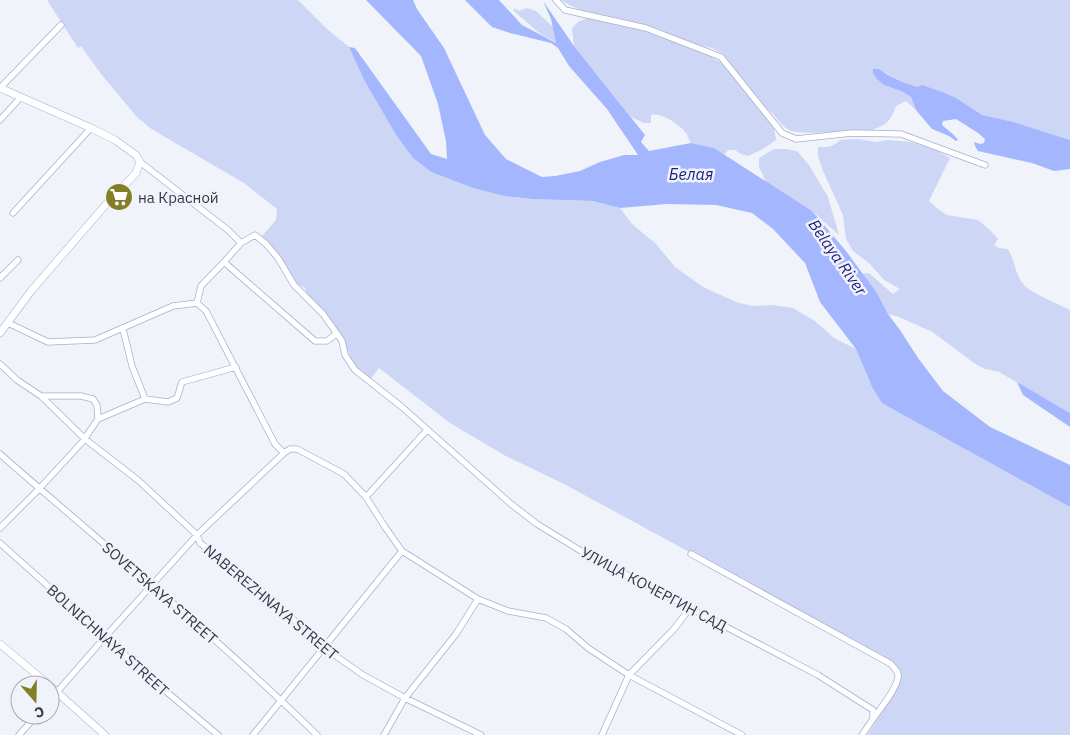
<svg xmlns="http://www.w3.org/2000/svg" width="1070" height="735" font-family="'IBM Plex Sans',sans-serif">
  <rect width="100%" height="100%" fill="#f1f3fa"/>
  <!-- green -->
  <path fill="#cdd6f5" d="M 47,0 L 298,0 L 327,29 L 349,47 L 364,80 L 396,135 L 413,158 L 431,172 L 473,188 L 504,196 L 532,199 L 593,201 L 620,208 L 632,224 L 656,244 L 675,267 L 703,287 L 736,302 L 752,306 L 772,305 L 793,308 L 815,321 L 834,338 L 856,349 L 872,387 L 928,427 L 992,464 L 1070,507 L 1070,735 L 867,735 L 894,693 L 901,676 L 896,664 L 564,484 L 504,455 L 450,423 L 379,368 L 370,380 L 352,364 L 349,353 L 336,328 L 307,295 L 305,288 L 297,284 L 277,252 L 262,236 L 276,220 L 277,209 L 244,183 L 165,137 L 150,128 L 137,117 L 101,74 L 81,46 L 78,48 Z
    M 561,0 L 1070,0 L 1070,140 L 1014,122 L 982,115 L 970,108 L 905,83 L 878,69 L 884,85 L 903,92 L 911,97 L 916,110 L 906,101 L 896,106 C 891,120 887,125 872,130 C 856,130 799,136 789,130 C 779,125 776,114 766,108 L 723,54 L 712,48 L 699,45 L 713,58 L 722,63 L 762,111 L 774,129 L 776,140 L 763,149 L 748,156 L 741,154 L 735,150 L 728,150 L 724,155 L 714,148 L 691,143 C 689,140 688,136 686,133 C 679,124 661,112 651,115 L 651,123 L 644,123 L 631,117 L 574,46 L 572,28 L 578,22 L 587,18 L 645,30 L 661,38 L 676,40 L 662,30 L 639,23 L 581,10 L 571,6 Z
    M 514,8 L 519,11 L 527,8 L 536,11 L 553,27 L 557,43 L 539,33 L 514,11 Z
    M 857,139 L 877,142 L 887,140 L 911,142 L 936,150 L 950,158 L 929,201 L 938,209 L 947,215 L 978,220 L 992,232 L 998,239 L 994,245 L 999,248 L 1008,249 C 1015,260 1015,275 1024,285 C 1031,293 1060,305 1070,310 L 1070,413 L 999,372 L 985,369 L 974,363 L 931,331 L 928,330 L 899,317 L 888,314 L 877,293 L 862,274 L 869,273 L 893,294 L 900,289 L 884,280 L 869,263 L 853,251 L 846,239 L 843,215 L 823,171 L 818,156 L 818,147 C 827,147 834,147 840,140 Z
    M 774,149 L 785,149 L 797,151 L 809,165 L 828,197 L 839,235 L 812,211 L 766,182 L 759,167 L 759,158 Z"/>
  <!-- water -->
  <path fill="#a4b7fe" d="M 366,0 L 413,0 L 417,9 L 444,48 L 485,135 L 506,159 L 542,177 L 555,176 L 580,171 L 600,162 L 624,155 L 638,155 L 607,109 L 569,66 L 558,48 L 551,43 L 510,33 L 492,27 L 465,0 L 499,0 L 522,25 L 556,43 L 551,19 L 543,1 L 574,46 L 645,135 L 641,142 L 649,151 L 691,143 L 714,148 L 812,211 L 846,251 L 877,293 L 888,314 L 900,330 L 918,358 L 943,391 L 990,427 L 1070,465 L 1070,507 L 882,403 L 872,387 L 856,349 L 820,302 L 805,263 L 773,229 L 752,213 L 716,205 L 667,204 L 620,208 L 593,201 L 532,199 L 504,196 L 473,188 L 431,172 L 413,158 L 396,135 L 364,80 L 349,47 L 355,48 L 431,154 L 447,159 L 446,141 L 438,104 L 421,56 Z
    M 873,69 L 879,69 L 888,75 L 905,83 L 917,87 L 922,85 L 942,92 L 956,98 L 982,115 L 1014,122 L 1070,140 L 1070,169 L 1054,171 L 1032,163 L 978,151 L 975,146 L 974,142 L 980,144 L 984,143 L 985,139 L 978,133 L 956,119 L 943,121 L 942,125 L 955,136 L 958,140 L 956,141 L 949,136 L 932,129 L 916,110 L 911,97 L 903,92 L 884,85 L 876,78 L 873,73 Z
    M 1017,382 L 1070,413 L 1070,427 L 1023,395 Z"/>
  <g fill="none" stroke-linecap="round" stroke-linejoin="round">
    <!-- minor casing -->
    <g stroke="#a6afd1" stroke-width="7">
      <path id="minor" d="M 556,0 L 565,10 L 646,28 L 721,57 L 782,133 L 796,139 L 852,133 L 901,134 L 985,165
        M 0,88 L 61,25
        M 0,120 L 21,97
        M 140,162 L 228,230 L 241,243
        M 13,213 L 91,128
        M 224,262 L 315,341 L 327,341 L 336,334
        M 0,278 L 18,260
        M 197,303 L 201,286 L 224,262 L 241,243 L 255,235 L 266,244 L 278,258 L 294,285 L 323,314 L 342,341 L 345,355 L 355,370 L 402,407 L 511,504 L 537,524 L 581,551 L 818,675 L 873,710 L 873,719 L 862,735
        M 8,323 L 48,342 L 95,340 L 173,306 L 197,303 L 206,311 L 275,444 L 284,453 L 290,449 L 297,449 L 344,474 L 366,497 L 385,527 L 402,551 L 478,599 L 508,611 L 546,618 L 566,629 L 588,648 L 629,675 L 742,735
        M 123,329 L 132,366 L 145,399
        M 0,364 L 17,380 L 41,396 L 85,439 L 139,481 L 197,535 L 200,543 L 266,594 L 323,647 L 363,675 L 405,698 L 481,735
        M 41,396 L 81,396 L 93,399 L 97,405 L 98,419
        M 0,454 C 106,547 216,636 317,735
        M 366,497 L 427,430
        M 0,528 L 39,489 L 85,439 L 87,435 L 98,419 L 145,399 L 168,402 L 177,398 L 182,382 L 236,367
        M 0,543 L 162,688 L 218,735
        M 691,554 L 891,664 C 893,667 897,670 898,674 C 900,685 880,709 873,719
        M 50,700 L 105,637 L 197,535 L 284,453
        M 19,735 L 37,715
        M 253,735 L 402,551
        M 384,735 L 405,698 L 456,634 L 478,599
        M 602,735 L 629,675 L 674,629 L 690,608"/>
    </g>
    <!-- tertiary casing -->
    <g stroke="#a6afd1" stroke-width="8">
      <path id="tertiary" d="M 0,88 L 91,128 L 115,140 L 136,155 L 140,162 L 136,173 L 108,202 L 57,261 L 31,291 L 0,333
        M 0,644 L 49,685
        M 50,686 L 105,735"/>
    </g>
    <!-- minor -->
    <use href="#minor" stroke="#fff" stroke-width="5.5"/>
    <!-- tertiary -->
    <use href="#tertiary" stroke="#fff" stroke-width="7"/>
  </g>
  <!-- icons -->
  <defs>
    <g id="supermarket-disc" transform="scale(1.4375)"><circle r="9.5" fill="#847f27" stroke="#f1f3fa"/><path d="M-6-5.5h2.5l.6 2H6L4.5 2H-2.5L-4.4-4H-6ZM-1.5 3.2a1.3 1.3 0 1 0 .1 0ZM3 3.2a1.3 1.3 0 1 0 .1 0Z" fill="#fff"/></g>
  </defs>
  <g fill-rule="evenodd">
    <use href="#supermarket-disc" x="119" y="197"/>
  </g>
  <g text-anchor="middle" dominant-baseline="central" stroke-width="5" stroke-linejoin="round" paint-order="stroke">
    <!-- poi labels -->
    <g font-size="15" fill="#353947" stroke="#f1f3fa" text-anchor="start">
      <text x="138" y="197">на Красной</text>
    </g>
    <!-- street labels -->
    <g font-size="15" fill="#353947" stroke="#f1f3fa">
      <text transform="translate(654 589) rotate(28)">УЛИЦА КОЧЕРГИН САД</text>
      <text transform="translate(160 593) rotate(41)">SOVETSKAYA STREET</text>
      <text transform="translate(271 602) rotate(40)">NABEREZHNAYA STREET</text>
      <text transform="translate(108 640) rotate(42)">BOLNICHNAYA STREET</text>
    </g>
    <!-- water labels -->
    <g font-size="16" font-style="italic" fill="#1c1c7f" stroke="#f1f3fa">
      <text x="691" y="174">Белая</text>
      <text transform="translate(838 257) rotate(55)">Belaya River</text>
    </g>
  </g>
  <!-- north arrow -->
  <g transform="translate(35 700) rotate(160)"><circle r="24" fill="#f1f3fa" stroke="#a6a9b2"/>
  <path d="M0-4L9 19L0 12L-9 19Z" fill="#847f27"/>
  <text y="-8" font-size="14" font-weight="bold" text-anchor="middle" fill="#353947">С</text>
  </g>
</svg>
